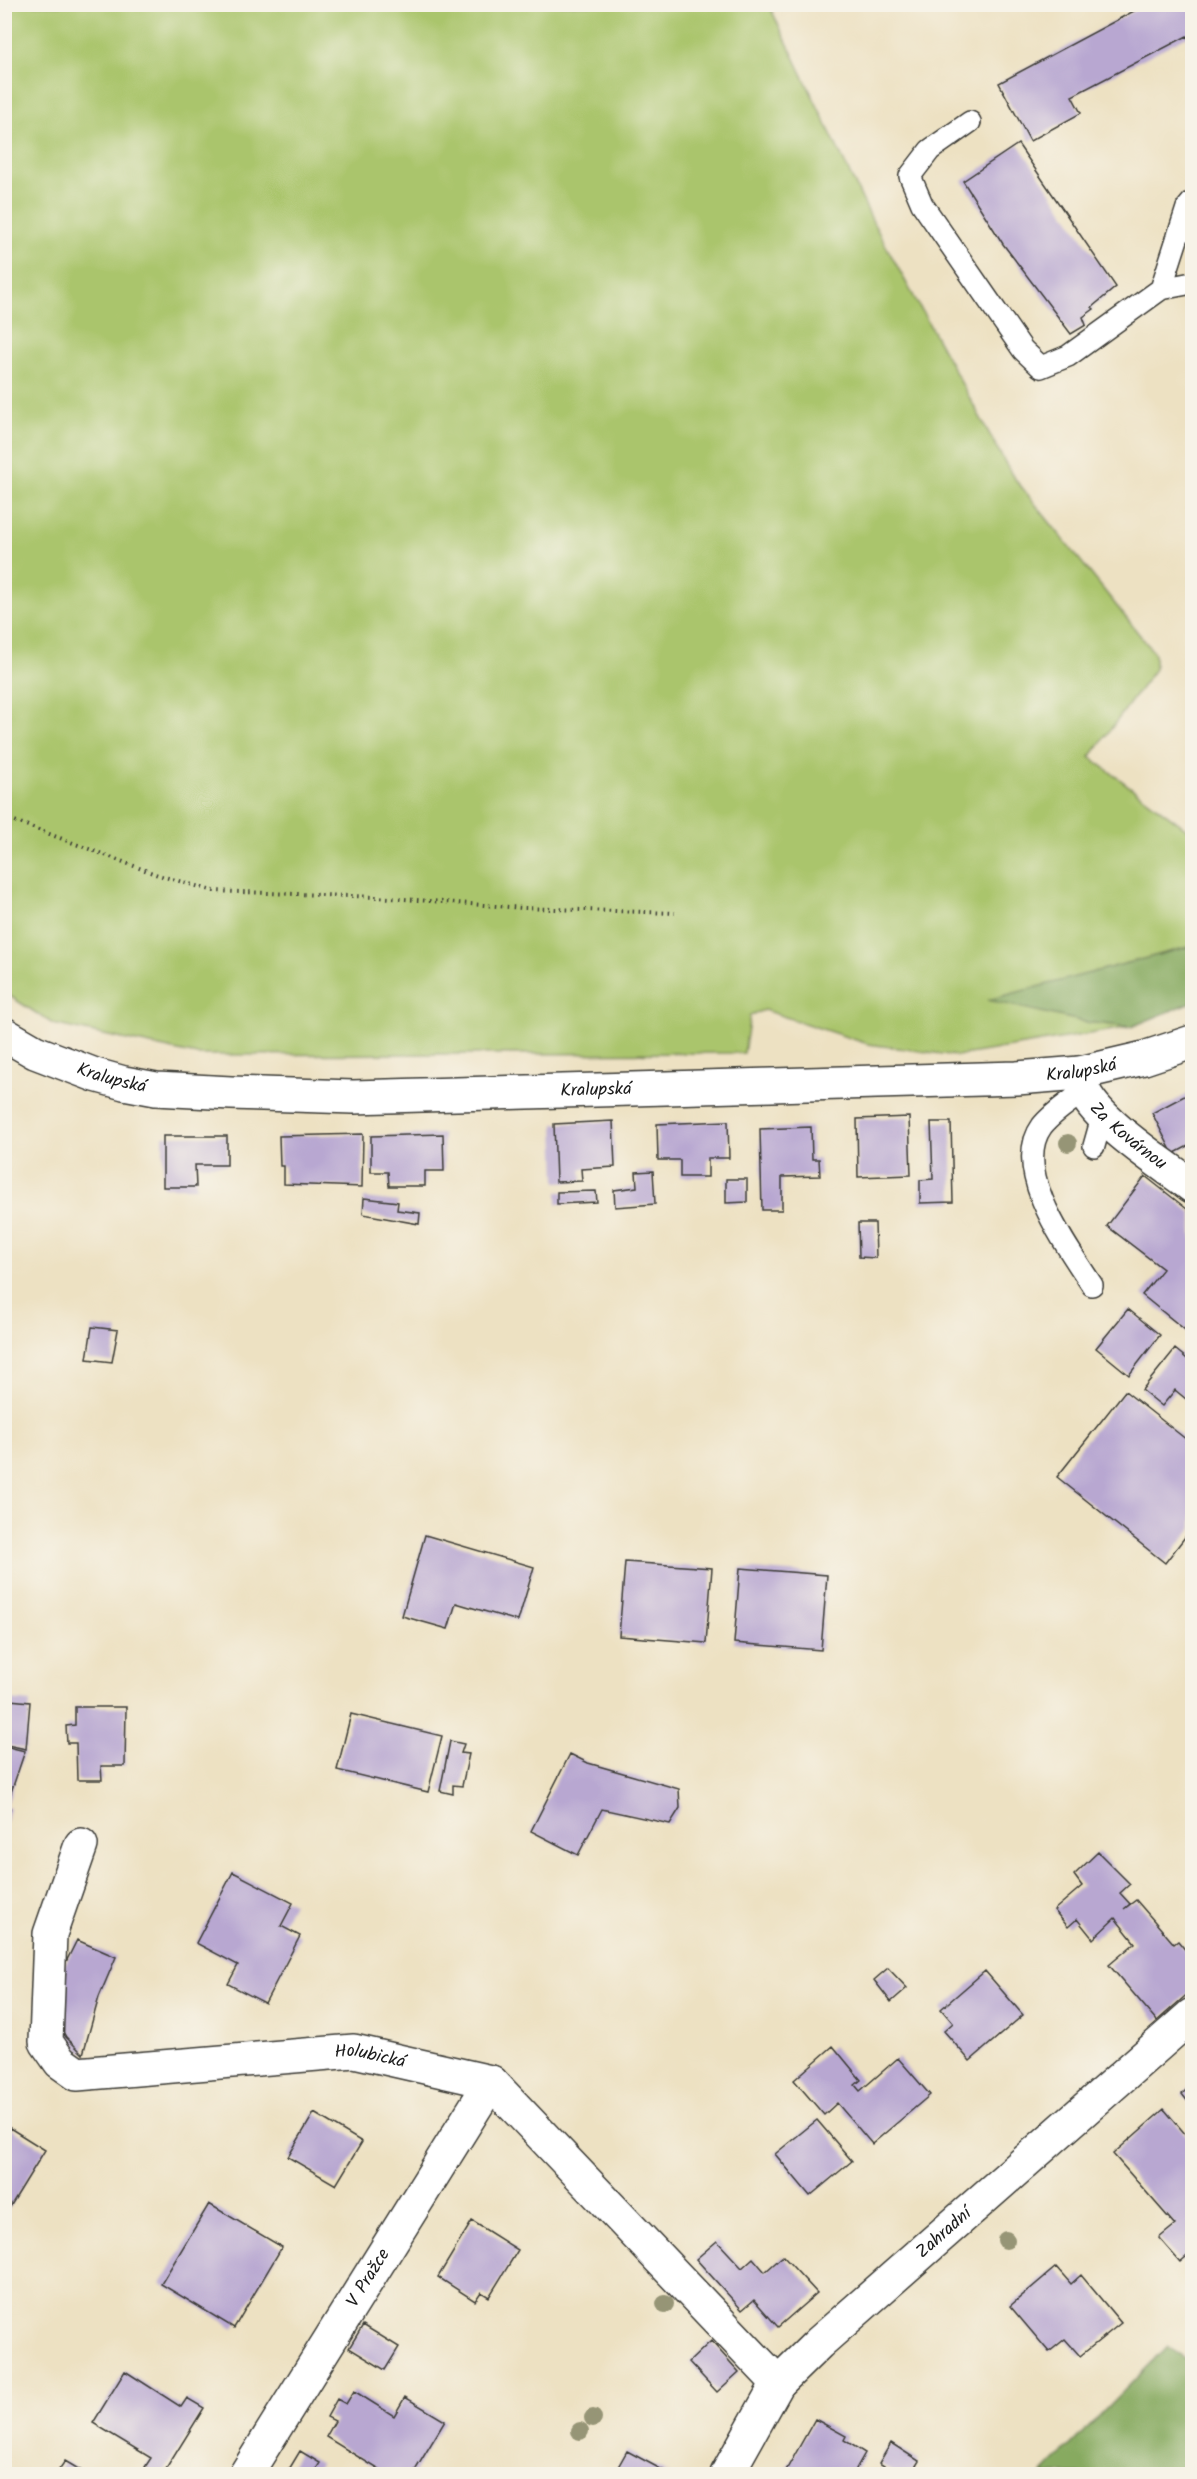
<svg xmlns="http://www.w3.org/2000/svg" width="1197" height="2479" font-family="Kalam,sans-serif">
  <rect width="100%" height="100%" fill="#f7f3e8"/>
  <filter id="ink" filterUnits="userSpaceOnUse"><feTurbulence type="fractalNoise" baseFrequency=".0167" numOctaves="2"/><feDisplacementMap in="SourceGraphic" scale="12" xChannelSelector="R" yChannelSelector="G"/><feConvolveMatrix kernelMatrix="1 2 1 2 8 2 1 2 1" color-interpolation-filters="sRGB"/></filter>
  <filter id="wash" filterUnits="userSpaceOnUse"><feTurbulence type="fractalNoise" baseFrequency=".008" numOctaves="4" result="noise"/><feDisplacementMap in="SourceGraphic" scale="24" xChannelSelector="R" yChannelSelector="G"/><feGaussianBlur stdDeviation="1.35" result="paint"/><feColorMatrix in="noise" values="0 0 0 0 0 0 0 0 0 0 0 0 0 0 0 0 0 1.4 0 .05"/><feComposite in="paint" operator="in"/></filter>
  <g filter="url(#wash)">
    <rect width="100%" height="100%" fill="#ede1c2"/>
    <!-- green -->
    <path fill="#aac56c" stroke="#637044" stroke-width="1.5" d="M 4,5 L 769,5 L 874,224 L 1012,475 L 1155,654 L 1155,669 L 1090,757 L 1192,833 L 1192,946 L 990,1000 L 1085,1022 L 1131,1027 L 957,1056 L 868,1044 L 764,1010 L 750,1015 L 744,1053 L 197,1055 L 53,1024 L 5,993 Z"/>
    <!-- forest -->
    <path fill="#87aa60" stroke="#52633e" stroke-width="1.5" d="M 1192,946 L 1192,1002 L 1131,1027 L 1085,1022 L 988,1000 Z
      M 1168,2346 L 1192,2365 L 1192,2474 L 1042,2474 Z"/>
    <g id="blocks">
      <!-- building -->
      <path fill="#b8a7d1" d="M 1147,4 L 1185,4 L 1192,13 L 1192,45 L 1187,36 L 1072,96 L 1081,113 L 1030,141 L 999,83 Z
        M 1018,144 L 1116,287 L 1092,307 L 1094,309 L 1083,317 L 1086,325 L 1071,334 L 1003,244 L 963,181 Z
        M 1192,1092 L 1192,1144 L 1173,1154 L 1152,1113 Z
        M 909,1117 L 911,1175 L 858,1177 L 857,1119 Z
        M 613,1121 L 615,1167 L 581,1169 L 582,1181 L 556,1182 L 554,1124 Z
        M 728,1121 L 729,1158 L 708,1158 L 708,1177 L 680,1177 L 680,1160 L 658,1160 L 657,1124 Z
        M 931,1122 L 951,1122 L 953,1202 L 920,1203 L 920,1180 L 933,1179 Z
        M 811,1127 L 812,1159 L 819,1159 L 820,1176 L 782,1177 L 782,1210 L 762,1210 L 760,1129 Z
        M 363,1134 L 362,1187 L 284,1184 L 284,1166 L 280,1166 L 279,1136 Z
        M 443,1134 L 444,1171 L 425,1171 L 425,1186 L 389,1186 L 388,1172 L 371,1172 L 371,1136 Z
        M 163,1136 L 227,1136 L 227,1165 L 195,1165 L 196,1187 L 163,1187 Z
        M 653,1171 L 655,1204 L 615,1207 L 614,1190 L 637,1187 L 636,1172 Z
        M 1145,1176 L 1192,1213 L 1192,1328 L 1189,1333 L 1142,1295 L 1163,1269 L 1107,1226 Z
        M 726,1179 L 747,1179 L 747,1202 L 726,1203 Z
        M 596,1191 L 597,1202 L 557,1204 L 557,1192 Z
        M 364,1198 L 398,1202 L 397,1210 L 420,1213 L 419,1224 L 363,1214 Z
        M 858,1223 L 875,1223 L 876,1258 L 859,1257 Z
        M 1128,1309 L 1160,1335 L 1129,1375 L 1096,1348 Z
        M 92,1327 L 118,1330 L 112,1362 L 87,1359 Z
        M 1175,1349 L 1192,1363 L 1192,1404 L 1175,1390 L 1162,1406 L 1142,1390 Z
        M 1125,1391 L 1192,1444 L 1192,1528 L 1165,1563 L 1057,1477 Z
        M 425,1535 L 534,1567 L 518,1621 L 456,1603 L 448,1629 L 402,1616 Z
        M 625,1562 L 712,1568 L 706,1643 L 619,1636 Z
        M 740,1568 L 827,1575 L 821,1650 L 734,1643 Z
        M 10,1700 L 30,1702 L 26,1749 L 7,1745 Z
        M 75,1707 L 126,1707 L 125,1766 L 101,1766 L 102,1780 L 77,1780 L 76,1743 L 67,1743 L 66,1726 L 75,1725 Z
        M 351,1714 L 442,1736 L 428,1792 L 337,1770 Z
        M 450,1741 L 464,1744 L 461,1753 L 469,1754 L 462,1786 L 453,1785 L 453,1794 L 440,1791 Z
        M 4,1746 L 25,1751 L 6,1807 L 10,1808 L 5,1825 Z
        M 570,1754 L 588,1763 L 679,1789 L 680,1808 L 670,1824 L 602,1809 L 578,1855 L 531,1831 Z
        M 1098,1852 L 1130,1884 L 1120,1893 L 1130,1904 L 1124,1909 L 1136,1900 L 1174,1944 L 1178,1941 L 1192,1958 L 1192,1990 L 1157,2021 L 1109,1965 L 1135,1943 L 1115,1918 L 1093,1939 L 1077,1919 L 1068,1927 L 1054,1910 L 1082,1886 L 1074,1875 Z
        M 233,1872 L 293,1903 L 281,1926 L 300,1936 L 265,2003 L 228,1984 L 238,1965 L 196,1943 Z
        M 77,1940 L 116,1957 L 99,1997 L 83,2054 L 66,2037 L 58,2024 L 55,1984 Z
        M 888,1968 L 907,1988 L 891,2002 L 874,1980 Z
        M 985,1971 L 1023,2015 L 970,2061 L 944,2031 L 953,2023 L 941,2009 Z
        M 833,2046 L 861,2080 L 855,2085 L 860,2091 L 898,2058 L 930,2095 L 872,2144 L 837,2103 L 824,2115 L 794,2080 Z
        M 1192,2084 L 1192,2107 L 1182,2094 Z
        M 1164,2109 L 1192,2142 L 1192,2252 L 1180,2262 L 1159,2238 L 1175,2225 L 1113,2154 Z
        M 314,2113 L 362,2142 L 336,2185 L 288,2157 Z
        M 817,2120 L 852,2161 L 810,2196 L 775,2154 Z
        M 5,2125 L 45,2150 L 5,2215 Z
        M 209,2204 L 282,2247 L 234,2328 L 161,2284 Z
        M 472,2221 L 518,2250 L 489,2297 L 481,2292 L 475,2301 L 438,2277 Z
        M 717,2241 L 742,2268 L 753,2258 L 765,2272 L 783,2256 L 817,2293 L 778,2327 L 754,2300 L 742,2310 L 696,2259 Z
        M 1056,2267 L 1071,2284 L 1081,2275 L 1121,2323 L 1080,2356 L 1065,2339 L 1049,2352 L 1010,2306 Z
        M 363,2325 L 399,2347 L 385,2370 L 349,2348 Z
        M 711,2341 L 739,2372 L 717,2392 L 689,2362 Z
        M 125,2371 L 181,2407 L 187,2398 L 204,2408 L 163,2474 L 156,2474 L 145,2467 L 151,2458 L 93,2423 Z
        M 354,2391 L 394,2416 L 405,2397 L 445,2421 L 413,2474 L 386,2474 L 326,2437 L 335,2421 L 327,2417 L 337,2399 L 346,2404 Z
        M 815,2419 L 846,2436 L 844,2440 L 865,2453 L 853,2474 L 784,2474 Z
        M 891,2443 L 919,2461 L 911,2474 L 897,2474 L 879,2463 Z
        M 300,2451 L 320,2463 L 313,2474 L 294,2474 L 288,2471 Z
        M 627,2451 L 670,2474 L 614,2474 Z
        M 65,2461 L 87,2474 L 56,2474 Z"/>
    </g>
  </g>
  <g filter="url(#ink)">
    <use href="#blocks" fill-opacity="0" stroke="#3b3a35" stroke-width="1.5"/>
    <g fill="none" stroke-linecap="round" stroke-linejoin="round">
      <!-- service casing -->
      <g stroke="#3b3a35" stroke-width="24">
        <path id="service" d="M 970,122 L 930,150 L 910,176 L 922,204 L 1023,350 L 1041,367 L 1068,356 L 1161,289 L 1192,283
          M 1161,289 L 1187,208 L 1192,202
          M 1084,1091 C 1070,1102 1053,1112 1042,1126 C 1010,1170 1068,1248 1092,1285
          M 1094,1146 L 1103,1114"/>
      </g>
      <!-- minor casing -->
      <g stroke="#3b3a35" stroke-width="36">
        <g id="minor">
          <path id="s1" d="M 1080,1073 C 1081,1078 1082,1085 1084,1091 C 1098,1122 1164,1165 1192,1186"/>
          <path id="s2" d="M 81,1845 L 50,1934 L 46,2042 L 60,2062 L 77,2074 L 354,2051 L 491,2082 L 778,2383"/>
          <path id="s3" d="M 246,2474 L 491,2082"/>
          <path id="s4" d="M 727,2474 L 778,2383 L 819,2343 L 1192,2015"/>
        </g>
      </g>
      <!-- tertiary casing -->
      <g stroke="#3b3a35" stroke-width="36">
        <g id="tertiary">
          <path id="s5" d="M 4,1034 L 35,1052 L 95,1075 L 124,1083 L 156,1089 L 231,1093 L 353,1097 L 1017,1078 L 1080,1073 L 1144,1058 L 1192,1042"/>
        </g>
      </g>
      <!-- path -->
      <path stroke="#3b3a35" stroke-width="4" stroke-dasharray="1.5 4.5" stroke-linecap="butt" d="M 4,817 L 158,875 L 214,891 L 377,897 L 523,908 L 675,913
        M 4,2070 L 14,2060"/>
      <!-- service -->
      <use href="#service" stroke="#fff" stroke-width="21"/>
      <!-- minor -->
      <use href="#minor" stroke="#fff" stroke-width="33"/>
      <!-- tertiary -->
      <use href="#tertiary" stroke="#fff" stroke-width="33"/>
    </g>
    <!-- trees -->
    <g fill="#969576">
      <circle cx="1068" cy="1143" r="9"/>
      <circle cx="1006" cy="2240" r="9"/>
      <circle cx="665" cy="2304" r="9"/>
      <circle cx="593" cy="2418" r="9"/>
      <circle cx="580" cy="2431" r="9"/>
    </g>
  </g>
  <g text-anchor="middle" dominant-baseline="central" stroke-width="6" stroke-linejoin="round" paint-order="stroke">
    <!-- street labels -->
    <g font-size="18" fill="#1c1c1c" stroke="#f7f3e8">
      <text stroke="none"><textPath href="#s5" startOffset="1089">Kralupská</textPath></text>
      <text stroke="none"><textPath href="#s5" startOffset="117">Kralupská</textPath></text>
      <text stroke="none"><textPath href="#s5" startOffset="603">Kralupská</textPath></text>
      <text stroke="none"><textPath href="#s1" startOffset="82">Za Kovárnou</textPath></text>
      <text stroke="none"><textPath href="#s2" startOffset="542">Holubická</textPath></text>
      <text stroke="none"><textPath href="#s4" startOffset="328">Zahradní</textPath></text>
      <text stroke="none"><textPath href="#s3" startOffset="231">V Pražce</textPath></text>
    </g>
  </g>
  <!-- margin -->
  <rect width="1197" height="2479" fill="none" stroke="#f7f3e8" stroke-width="24"/>
</svg>
